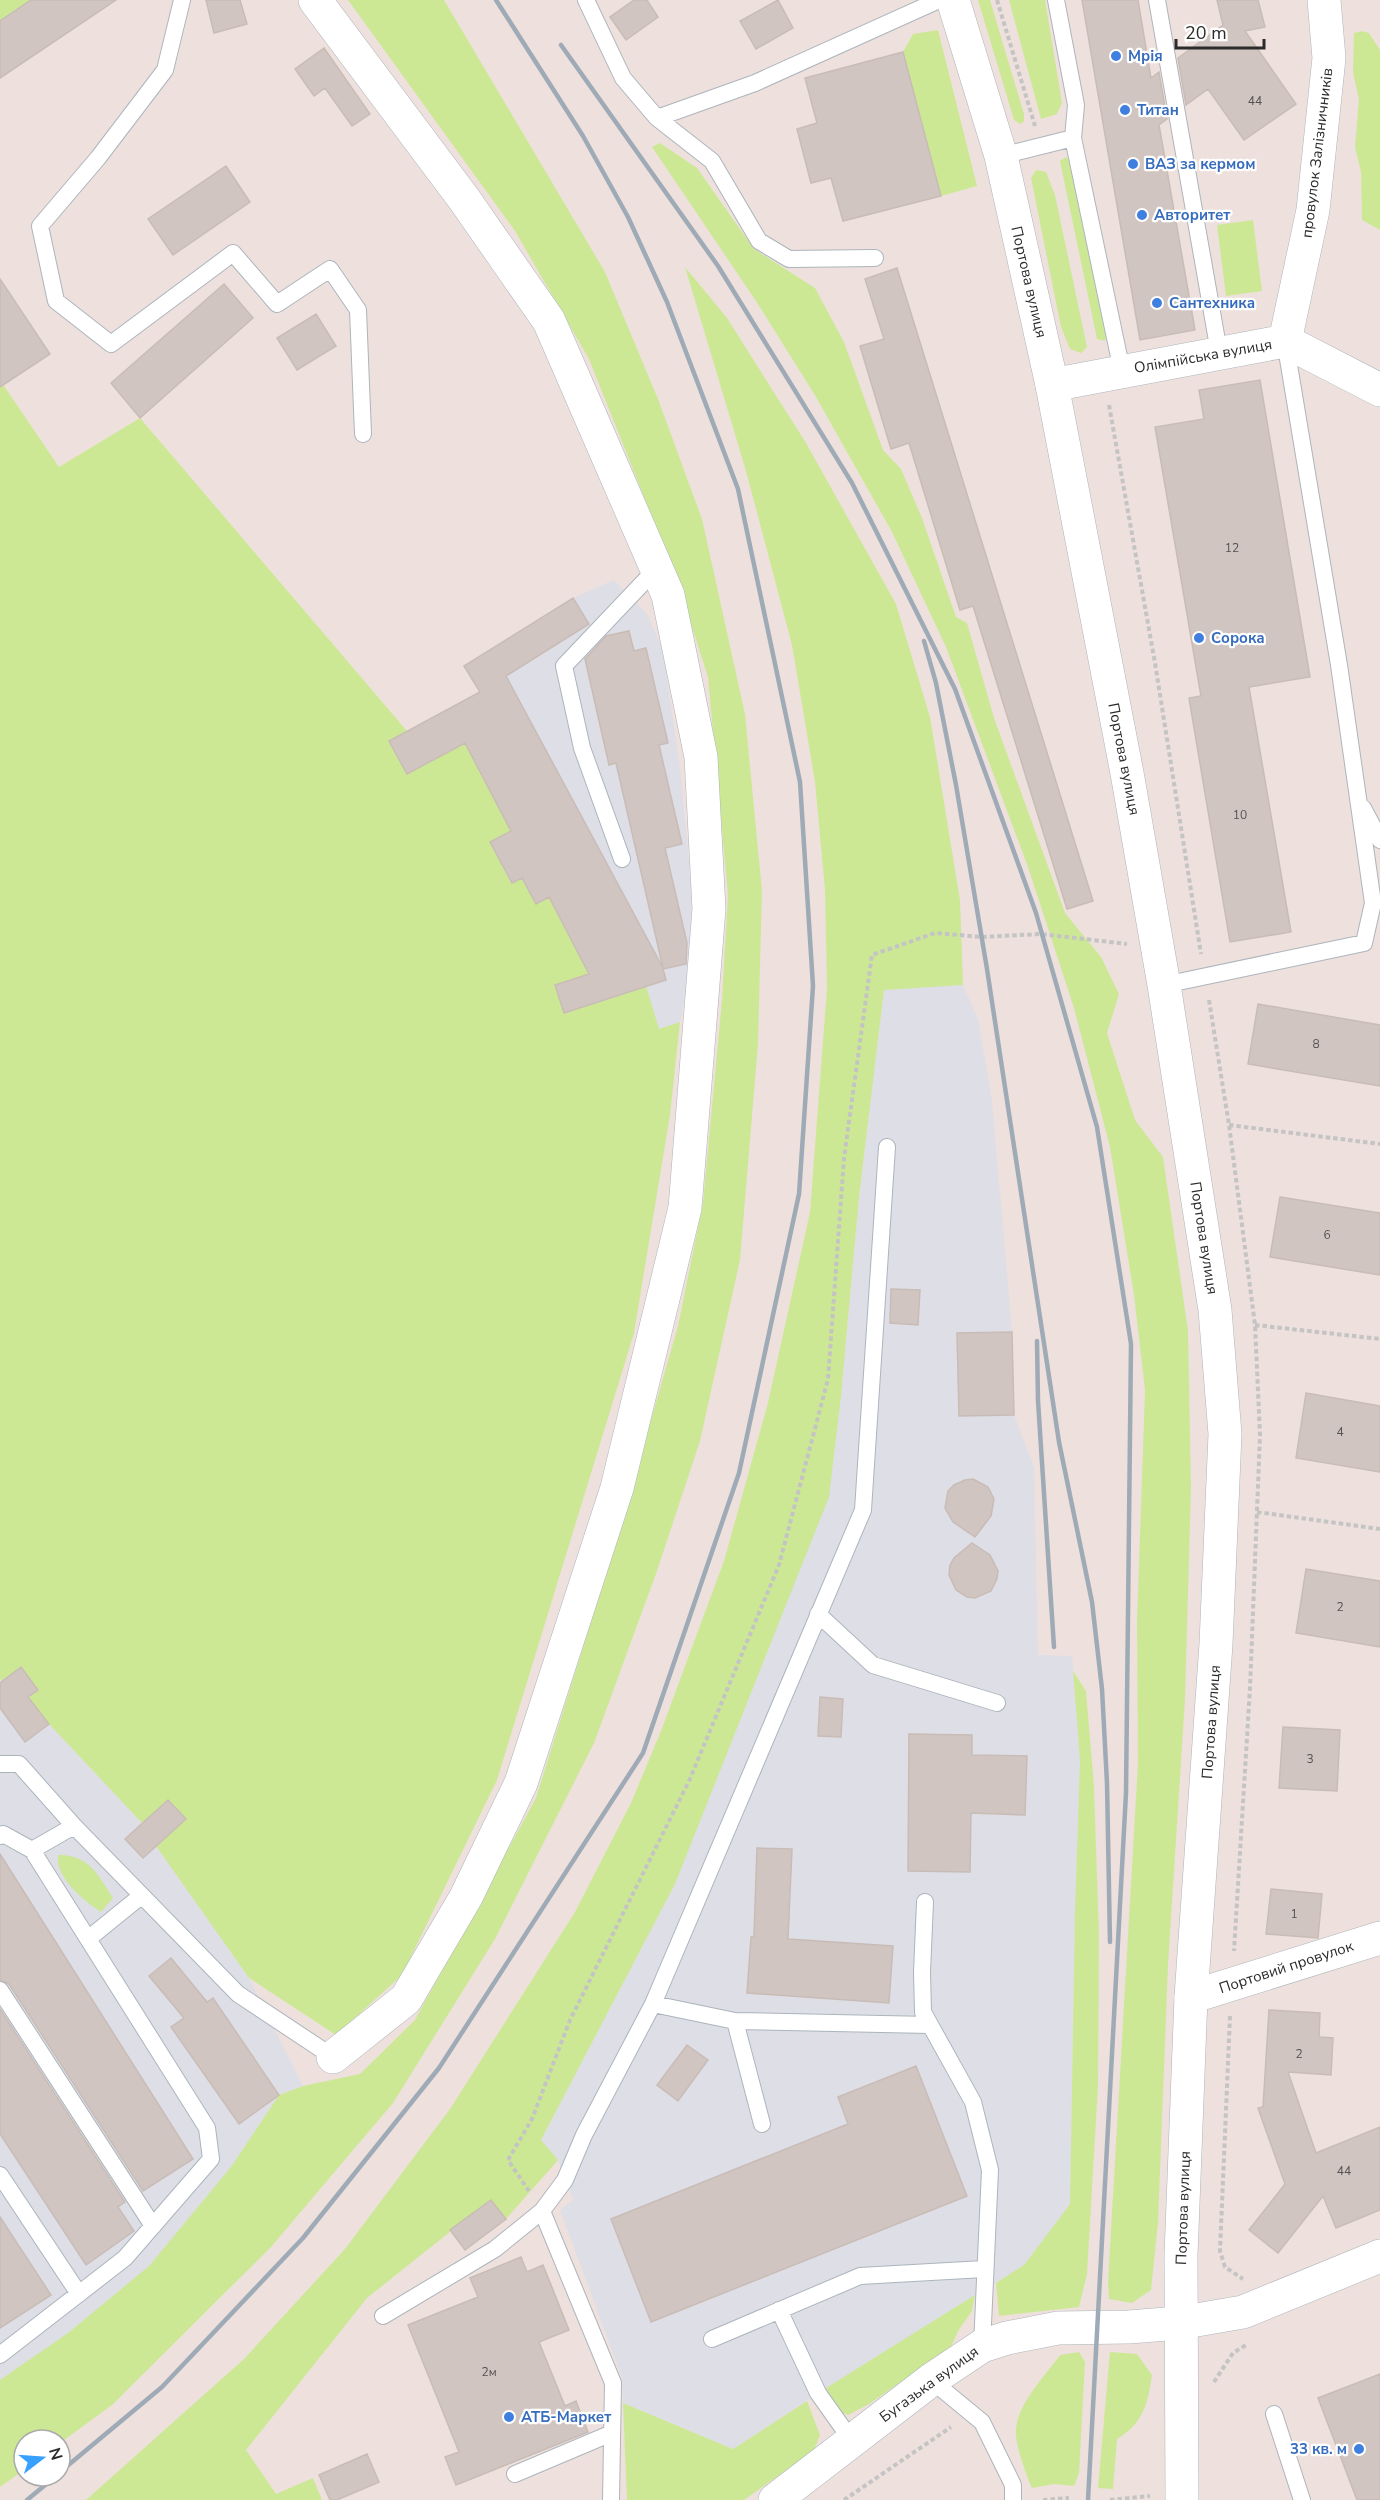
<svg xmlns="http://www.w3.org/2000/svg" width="1380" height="2500" font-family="'Nunito Sans',sans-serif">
  <rect width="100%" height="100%" fill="#eee0dc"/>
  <!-- industrial -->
  <path fill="#dddee6" d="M 614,580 L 647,614 L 663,651 L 680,768 L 691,883 L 692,962 L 680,1022 L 659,1029 L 564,1013 L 555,985 L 589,973 L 548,897 L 536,904 L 522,878 L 512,883 L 490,842 L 511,830 L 407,774 L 389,741 L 480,692 L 464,666 L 573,598 Z
    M 963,985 L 978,1019 L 992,1101 L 1012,1332 L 1014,1415 L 1034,1467 L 1038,1655 L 1072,1656 L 1080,1760 L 1075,1910 L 1070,2204 L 1024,2265 L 818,2393 L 733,2449 L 623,2403 L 622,2377 L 560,2210 L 573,2200 L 558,2160 L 541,2140 L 675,1884 L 841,1396 L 859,1197 L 884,989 Z
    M 21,1667 L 38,1690 L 29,1698 L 49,1724 L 142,1823 L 168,1800 L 186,1819 L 156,1846 L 249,1978 L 303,2086 L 279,2095 L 231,2167 L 149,2266 L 68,2333 L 0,2380 L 0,1678 L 2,1681 Z"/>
  <!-- green -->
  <path fill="#cde895" d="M 0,0 L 31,0 L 0,21 Z
    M 348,0 L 444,0 L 605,272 L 658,399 L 702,519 L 745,714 L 762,891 L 758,1044 L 740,1260 L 700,1441 L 657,1571 L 594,1743 L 495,1939 L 393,2103 L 271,2247 L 112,2405 L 60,2443 L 60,2440 L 24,2440 L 24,2470 L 0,2487 L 0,2380 L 68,2333 L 149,2266 L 231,2167 L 279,2095 L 303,2086 L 360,2074 L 415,2020 L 536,1798 L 619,1532 L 678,1326 L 703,1203 L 722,1000 L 728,895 L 708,677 L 676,577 L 589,359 L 515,231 Z
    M 978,0 L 990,0 L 1024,114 L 1024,121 L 1021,124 L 1014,120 Z
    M 1009,0 L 1045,0 L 1062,103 L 1057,114 L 1041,119 Z
    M 938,30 L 977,186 L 941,196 L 903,52 L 913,34 Z
    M 1362,31 L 1369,33 L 1380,50 L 1380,230 L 1362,220 L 1361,172 L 1355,147 L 1359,99 L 1353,73 L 1354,33 Z
    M 660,143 L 697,168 L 754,249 L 815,288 L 844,342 L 883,450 L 901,469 L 922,518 L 956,617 L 967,623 L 994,718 L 1065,913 L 1101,957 L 1119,994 L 1107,1033 L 1135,1120 L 1163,1157 L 1188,1331 L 1191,1487 L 1185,1699 L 1168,1965 L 1158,2223 L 1151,2290 L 1132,2303 L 1109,2299 L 1108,2282 L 1138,1763 L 1137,1623 L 1145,1390 L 1134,1295 L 1110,1147 L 1074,1008 L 1028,867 L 946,647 L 892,532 L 816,397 L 756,301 L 652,147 Z
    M 1066,157 L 1071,161 L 1107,334 L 1105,341 L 1097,339 L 1060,161 Z
    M 1036,170 L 1046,172 L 1055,195 L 1087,347 L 1081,353 L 1070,349 L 1061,327 L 1031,178 Z
    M 1253,220 L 1262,291 L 1226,296 L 1217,225 Z
    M 685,267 L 727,318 L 806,443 L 896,604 L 930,717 L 960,900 L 963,985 L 884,990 L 859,1197 L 841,1396 L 829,1497 L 675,1884 L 541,2140 L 558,2160 L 506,2219 L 490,2200 L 367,2298 L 246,2450 L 276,2494 L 313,2478 L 322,2500 L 86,2500 L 244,2359 L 345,2249 L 450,2109 L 575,1912 L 631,1803 L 661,1731 L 724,1561 L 768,1403 L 810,1212 L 827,988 L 825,890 L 815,782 L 792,645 L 746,471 Z
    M 0,380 L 59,467 L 140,418 L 407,731 L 389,741 L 406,773 L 465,743 L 511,831 L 490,842 L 511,883 L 522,878 L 536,904 L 549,897 L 589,974 L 555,985 L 564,1012 L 646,986 L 659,1029 L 680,1022 L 670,1115 L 634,1333 L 497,1780 L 402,1975 L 336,2035 L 249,1978 L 156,1846 L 185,1818 L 168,1800 L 142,1823 L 49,1724 L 28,1697 L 38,1690 L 21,1667 L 2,1681 L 0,1678 Z
    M 1073,1671 L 1086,1691 L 1094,1786 L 1099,1936 L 1098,2086 L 1087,2274 L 1079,2307 L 999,2316 L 996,2283 L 1024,2265 L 1070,2204 L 1075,1910 L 1080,1760 Z
    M 58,1855 C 89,1854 99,1876 113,1898 L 101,1912 C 84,1901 55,1878 58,1855 Z
    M 975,2295 L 972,2311 L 958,2331 L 951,2347 L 869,2404 L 848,2415 L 840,2412 L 826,2388 Z
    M 1079,2352 L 1085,2362 L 1079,2473 L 1074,2486 L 1054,2484 L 1032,2488 C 1026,2474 1014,2442 1016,2428 C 1019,2402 1045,2376 1060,2355 Z
    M 1110,2352 L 1137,2354 L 1152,2375 C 1148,2403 1143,2424 1117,2439 L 1113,2489 L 1098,2488 Z
    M 807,2401 L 820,2435 L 814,2450 L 744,2500 L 627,2500 L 623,2403 L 733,2449 Z"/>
  <!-- building -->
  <path fill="#d0c5c1" stroke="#c9bcb6" stroke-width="1.5" d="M 31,0 L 116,0 L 0,78 L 0,21 Z
    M 206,0 L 240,0 L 247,24 L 214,33 Z
    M 634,0 L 647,0 L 658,17 L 626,40 L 610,17 Z
    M 778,0 L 793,28 L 756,49 L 740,21 Z
    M 1082,0 L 1138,0 L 1151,78 L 1159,72 L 1167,119 L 1159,125 L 1195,330 L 1140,340 Z
    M 1217,0 L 1258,0 L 1265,27 L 1245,31 L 1296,104 L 1244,140 L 1208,89 L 1186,105 L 1178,58 L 1223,25 Z
    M 324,48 L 370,114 L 352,126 L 325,88 L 314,96 L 295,69 Z
    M 903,52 L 941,196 L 843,221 L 831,178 L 811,183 L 797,129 L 817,123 L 805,78 Z
    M 226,166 L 250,202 L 173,255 L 148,219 Z
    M 897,268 L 1093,901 L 1067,909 L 973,606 L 960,610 L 909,443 L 891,449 L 860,346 L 884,339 L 865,279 Z
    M 0,279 L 50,354 L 0,387 Z
    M 224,284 L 253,318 L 140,418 L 111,383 Z
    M 316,314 L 336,346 L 297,370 L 277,338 Z
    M 1260,380 L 1310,677 L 1249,687 L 1291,932 L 1230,942 L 1189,698 L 1201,696 L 1155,427 L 1204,419 L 1199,390 Z
    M 573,598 L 589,624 L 506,676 L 663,968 L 616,763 L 609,765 L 585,659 L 606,636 L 629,631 L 634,651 L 646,648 L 668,743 L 659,745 L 682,844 L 665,848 L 687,943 L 686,964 L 663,969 L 666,980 L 564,1013 L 555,985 L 589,974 L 549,897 L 536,904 L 522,878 L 512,883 L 490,842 L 511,831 L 465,743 L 407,774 L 389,741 L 480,692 L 464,666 Z
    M 1258,1004 L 1380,1025 L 1380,1086 L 1248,1064 Z
    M 1280,1197 L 1380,1213 L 1380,1275 L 1270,1257 Z
    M 891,1289 L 920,1290 L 918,1325 L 890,1323 Z
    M 1012,1332 L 1014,1415 L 959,1416 L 957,1333 Z
    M 1306,1393 L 1380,1406 L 1380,1472 L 1296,1458 Z
    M 973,1479 L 988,1487 L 994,1499 L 991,1516 L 975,1537 L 953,1522 L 945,1508 L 948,1491 L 954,1485 L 965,1480 Z
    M 972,1543 L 990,1555 L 998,1571 L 997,1579 L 991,1591 L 975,1598 L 967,1597 L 956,1590 L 949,1575 L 950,1565 L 954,1558 Z
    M 1306,1569 L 1380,1581 L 1380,1647 L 1296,1633 Z
    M 21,1667 L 38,1690 L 28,1697 L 49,1724 L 25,1742 L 0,1708 L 0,1683 Z
    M 820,1697 L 843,1699 L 841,1737 L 818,1736 Z
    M 1283,1727 L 1340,1730 L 1337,1791 L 1279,1788 Z
    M 909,1734 L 972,1735 L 972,1755 L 1027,1756 L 1025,1815 L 971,1813 L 970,1872 L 908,1871 Z
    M 168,1800 L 186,1819 L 143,1858 L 125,1839 Z
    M 757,1848 L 792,1849 L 788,1939 L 893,1946 L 889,2003 L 747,1993 L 751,1937 L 754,1937 Z
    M 0,1854 L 193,2159 L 143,2191 L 9,1984 L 0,1980 Z
    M 1271,1889 L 1322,1894 L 1318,1938 L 1266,1934 Z
    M 171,1958 L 207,2002 L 213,1998 L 279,2095 L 239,2124 L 171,2027 L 184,2018 L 149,1976 Z
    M 0,2009 L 125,2202 L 118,2207 L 134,2231 L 86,2265 L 0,2134 Z
    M 1269,2010 L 1320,2013 L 1319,2037 L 1333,2038 L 1331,2075 L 1288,2072 L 1316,2153 L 1380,2127 L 1380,2210 L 1336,2228 L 1323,2196 L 1278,2253 L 1249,2230 L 1285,2184 L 1258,2108 L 1263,2107 Z
    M 687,2045 L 708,2060 L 678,2101 L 657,2085 Z
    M 916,2066 L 967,2196 L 651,2322 L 611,2219 L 848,2124 L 838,2097 Z
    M 491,2200 L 506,2219 L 465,2250 L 450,2230 Z
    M 0,2217 L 51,2295 L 0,2328 Z
    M 521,2257 L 527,2272 L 543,2265 L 569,2330 L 539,2342 L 565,2406 L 576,2401 L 588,2432 L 456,2485 L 445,2457 L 459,2452 L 408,2325 L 478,2297 L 470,2278 Z
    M 1380,2374 L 1380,2500 L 1357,2500 L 1318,2398 Z
    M 367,2454 L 379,2482 L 337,2500 L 330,2500 L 319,2475 Z"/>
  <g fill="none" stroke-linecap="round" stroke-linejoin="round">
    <!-- service casing -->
    <g stroke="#acb5bc" stroke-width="18">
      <path id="service" d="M 182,0 L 165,70 L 98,158 L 40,226 L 56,301 L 111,344 L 233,253 L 277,304 L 330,269 L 358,310 L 363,434
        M 586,0 L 623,78 L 657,118 L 755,83 L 939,0
        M 1056,0 L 1076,105 L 1073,138 L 1122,371
        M 1157,0 L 1219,352
        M 657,118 L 712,161 L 759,241 L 789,259 L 875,258
        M 1001,156 L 1073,138
        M 1363,808 L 1380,840
        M 622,859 L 582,748 L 564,666 L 657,568
        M 1164,985 L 1364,943 L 1373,903 L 1339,665 L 1285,341
        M 818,1614 L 873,1665 L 997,1703
        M 0,1764 L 19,1764 L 74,1826 L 238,1994 L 333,2057
        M 0,1836 L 3,1834 L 32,1850 L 74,1826
        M 925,1902 L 922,1972 L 923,2012 L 973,2102 L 990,2170 L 982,2346
        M 88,1939 L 141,1896
        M 0,1990 L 153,2226
        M 653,2004 L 735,2021 L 930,2025
        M 735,2021 L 762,2124
        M 0,2175 L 79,2294
        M 542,2211 L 613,2383 L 611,2500
        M 779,2310 L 818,2393 L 852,2441
        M 383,2316 L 495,2249 L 542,2211 L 565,2180 L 584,2135 L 653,2004 L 863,1510 L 887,1147
        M 712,2339 L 860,2276 L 984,2269
        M 0,2355 L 125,2258 L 211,2159 L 207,2128 L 32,1850
        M 931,2380 L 982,2422 L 1013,2485 L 1013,2500
        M 1274,2414 L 1302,2500
        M 515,2474 L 612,2433"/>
    </g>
    <!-- minor casing -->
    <g stroke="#acb5bc" stroke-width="34">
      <path id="minor" d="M 315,0 L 464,199 L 549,321 L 612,466 L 668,595 L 701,757 L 709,909 L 685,1208 L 617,1488 L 521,1783 L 466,1897 L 406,1999 L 333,2057
        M 1285,341 L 1313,210 L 1329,58 L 1324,0
        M 1052,385 L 1285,341 L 1380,390
        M 1191,1997 L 1380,1938"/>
    </g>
    <!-- tertiary casing -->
    <g stroke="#acb5bc" stroke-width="34">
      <path id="tertiary" d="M 775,2500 L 931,2380 L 982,2346 L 1007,2338 L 1058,2328 L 1129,2327 L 1179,2323 L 1243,2312 L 1380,2256"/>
    </g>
    <!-- secondary casing -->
    <g stroke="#acb5bc" stroke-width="34">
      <path id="secondary" d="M 953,0 L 1001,156 L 1052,385 L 1127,773 L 1164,985 L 1215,1310 L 1225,1434 L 1216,1644 L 1191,1997 L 1181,2255 L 1182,2500"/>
    </g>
    <!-- path -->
    <path stroke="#c4c4c4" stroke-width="4" stroke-dasharray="4.5 3" stroke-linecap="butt" d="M 997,0 L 1035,126
      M 1109,405 L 1155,663 L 1201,954
      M 1209,1000 L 1229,1125 L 1255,1325 L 1260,1435 L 1250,1688 L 1234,1951
      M 1229,1125 L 1380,1144
      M 1255,1325 L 1380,1339
      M 1257,1512 L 1380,1529
      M 1230,2016 L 1220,2251 L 1225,2267 L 1243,2279
      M 529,2191 L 508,2160 L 532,2119 L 570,2020 L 689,1781 L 779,1565 L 828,1379 L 844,1158 L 872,955 L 935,933 L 982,937 L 1041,934 L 1127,944
      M 1214,2382 L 1233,2353 L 1246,2345
      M 844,2500 L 951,2427
      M 1043,2500 L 1069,2498
      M 1110,2500 L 1150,2496"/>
    <!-- service -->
    <use href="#service" stroke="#fff" stroke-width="16"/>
    <!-- minor -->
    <use href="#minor" stroke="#fff" stroke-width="33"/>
    <!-- tertiary -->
    <use href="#tertiary" stroke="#fff" stroke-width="33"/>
    <!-- secondary -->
    <use href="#secondary" stroke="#fff" stroke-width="33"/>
    <!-- rail -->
    <path stroke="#9faab7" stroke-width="4.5" d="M 561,45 L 718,266 L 852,483 L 955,689 L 1036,913 L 1097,1127 L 1131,1344 L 1126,1793 L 1088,2500
      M 924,641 L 936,683 L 956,785 L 987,969 L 1059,1442 L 1092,1602 L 1102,1689 L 1107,1783 L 1110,1942
      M 1037,1341 L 1038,1401 L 1054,1647
      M 60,2472 L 162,2387 L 303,2238 L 439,2068 L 643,1753 L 739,1473 L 799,1194 L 813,986 L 800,782 L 738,489 L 667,302 L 628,217 L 583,136 L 496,0
      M 27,2500 L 56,2476"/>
  </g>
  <!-- markers -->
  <g fill="#3f7fe0" stroke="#fff" stroke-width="2">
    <circle cx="1116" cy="56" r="6"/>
    <circle cx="1125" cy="110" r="6"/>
    <circle cx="1133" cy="164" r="6"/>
    <circle cx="1142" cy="215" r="6"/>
    <circle cx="1157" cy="303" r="6"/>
    <circle cx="1199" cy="638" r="6"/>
    <circle cx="509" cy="2417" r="6"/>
    <circle cx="1359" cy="2449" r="6"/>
  </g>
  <g text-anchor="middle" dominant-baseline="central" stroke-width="4.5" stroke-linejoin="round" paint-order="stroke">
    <!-- number labels -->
    <g font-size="12" fill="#545250">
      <text x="1255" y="101">44</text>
      <text x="1232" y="548">12</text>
      <text x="1240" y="815">10</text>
      <text x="1316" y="1044">8</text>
      <text x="1327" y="1235">6</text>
      <text x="1340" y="1432">4</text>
      <text x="1340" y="1607">2</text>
      <text x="1310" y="1759">3</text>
      <text x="1294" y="1914">1</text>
      <text x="1299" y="2054">2</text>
      <text x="1344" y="2171">44</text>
      <text x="489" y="2372">2м</text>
    </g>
    <!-- shop labels -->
    <g font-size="15" font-weight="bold" fill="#366cbe" stroke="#fff" text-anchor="start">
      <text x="1128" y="56">Мрія</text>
      <text x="1137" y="110">Титан</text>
      <text x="1145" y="164">ВАЗ за кермом</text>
      <text x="1154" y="215">Авторитет</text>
      <text x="1169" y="303">Сантехника</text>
      <text x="1211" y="638">Сорока</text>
      <text x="521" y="2417">АТБ-Маркет</text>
      <text x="1347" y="2449" text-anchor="end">33 кв. м</text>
    </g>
    <!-- street labels -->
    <g font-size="15" fill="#2b2b2b" stroke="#fff">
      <text transform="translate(1317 153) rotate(-83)">провулок Залізничників</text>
      <text transform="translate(1029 282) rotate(77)">Портова вулиця</text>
      <text transform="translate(1203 356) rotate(-10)">Олімпійська вулиця</text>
      <text transform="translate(1124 759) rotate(79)">Портова вулиця</text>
      <text transform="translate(1204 1238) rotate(81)">Портова вулиця</text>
      <text transform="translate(1211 1722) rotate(-86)">Портова вулиця</text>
      <text transform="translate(1286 1967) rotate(-18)">Портовий провулок</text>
      <text transform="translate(1183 2208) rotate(-88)">Портова вулиця</text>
      <text transform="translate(929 2384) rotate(-36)">Бугазька вулиця</text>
    </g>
  </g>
  <!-- north arrow -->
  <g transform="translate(42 2458) rotate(73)"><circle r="28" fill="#ffffff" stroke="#aaaaaa" stroke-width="1.5"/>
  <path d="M0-4.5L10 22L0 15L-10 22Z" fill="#38a0ff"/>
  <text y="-9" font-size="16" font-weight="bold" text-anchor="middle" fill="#2b2b2b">N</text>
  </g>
  <!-- scale -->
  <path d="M1176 39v9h88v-9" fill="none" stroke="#2b2b2b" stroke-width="3"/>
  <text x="1185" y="39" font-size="18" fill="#2b2b2b" stroke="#ffffff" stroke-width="4.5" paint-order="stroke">20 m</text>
</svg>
